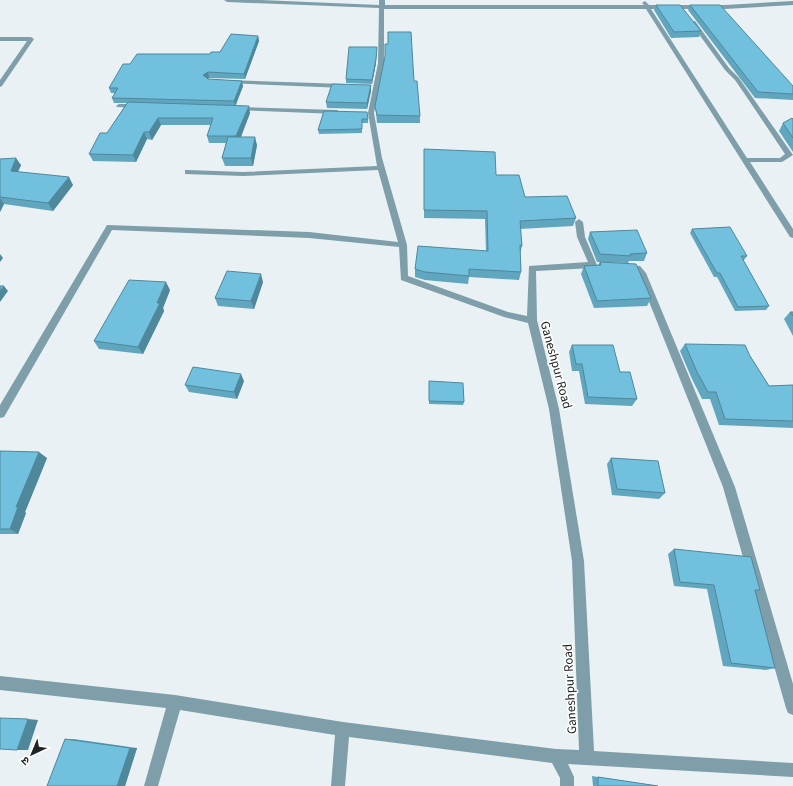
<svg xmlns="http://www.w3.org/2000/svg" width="793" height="786" font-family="'Source Sans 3','Noto Sans Devanagari',sans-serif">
  <rect width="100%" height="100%" fill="#e9f1f4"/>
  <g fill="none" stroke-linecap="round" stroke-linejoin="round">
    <!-- minor -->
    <path fill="#7e9eaa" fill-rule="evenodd" d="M 224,0 L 261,0 L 379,5 L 379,0 L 385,0 L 385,5 L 644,5 L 642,3 L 645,1 L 649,5 L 725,5 L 793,1 L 793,5 L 725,9 L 651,9 L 747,158 L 780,158 L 785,154 L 748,99 L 735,80 L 725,70 L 690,22 L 691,21 L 695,21 L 729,68 L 739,78 L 793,155 L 782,162 L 750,162 L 793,229 L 793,238 L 790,237 L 646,9 L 384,9 L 384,63 L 374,113 L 382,158 L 407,245 L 408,276 L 508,312 L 527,316 L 529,266 L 588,262 L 577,237 L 575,222 L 579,219 L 583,222 L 585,237 L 597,265 L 593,268 L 536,271 L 537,320 L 559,409 L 584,561 L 594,751 L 793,763 L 793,777 L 568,764 L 574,777 L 574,786 L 560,786 L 560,778 L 552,763 L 349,737 L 345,786 L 331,786 L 335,735 L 180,710 L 158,786 L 144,786 L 166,708 L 0,690 L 0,676 L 175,695 L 343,722 L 556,749 L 579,750 L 572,561 L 549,409 L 528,323 L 504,317 L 401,280 L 399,247 L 309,238 L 112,230 L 4,417 L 0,418 L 0,405 L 107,225 L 309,232 L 398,242 L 378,170 L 243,176 L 185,174 L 185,170 L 188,170 L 243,172 L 377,166 L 368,113 L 378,63 L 379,8 L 227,2 Z
      M 0,37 L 31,37 L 34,39 L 2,86 L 0,87 L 0,80 L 27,41 L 0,41 Z
      M 228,80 L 344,84 L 347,86 L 344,88 L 226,83 L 225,82 Z
      M 119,104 L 139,104 L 142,106 L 139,108 L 117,107 L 116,106 Z
      M 237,107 L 337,110 L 340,112 L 337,114 L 235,110 L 235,108 Z
      M 625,265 L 640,266 L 646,273 L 735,487 L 793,684 L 793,715 L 788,713 L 786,708 L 723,487 L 638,274 L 635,271 L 622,270 L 621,268 Z"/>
  </g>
  <!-- wall -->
  <path fill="#61a6bf" d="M 656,5 L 701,31 L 699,37 L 671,38 L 654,10 Z
    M 690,5 L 793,94 L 793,100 L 755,98 L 688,10 Z
    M 258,36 L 259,41 L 245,79 L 209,78 L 207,79 L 243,86 L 236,105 L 250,113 L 241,137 L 257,145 L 253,166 L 225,166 L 222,158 L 226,143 L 209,143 L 207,136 L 211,125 L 161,125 L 152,140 L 147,139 L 136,162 L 93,161 L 89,154 L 107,133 L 127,103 L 114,103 L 112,98 L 115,93 L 111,93 L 109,88 L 130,64 L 210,54 L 220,52 Z
    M 376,63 L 372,84 L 346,83 L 346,79 Z
    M 414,81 L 420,116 L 420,123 L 377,123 L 376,113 L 375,106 Z
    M 371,85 L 371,91 L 367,109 L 327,108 L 326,102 Z
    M 324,111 L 368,119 L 368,123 L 362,123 L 362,133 L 319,134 L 318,130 Z
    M 793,119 L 793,152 L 779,131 L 783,123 Z
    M 424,149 L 496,175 L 525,197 L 576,218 L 573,226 L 520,229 L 522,246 L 520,254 L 521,272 L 519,280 L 469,277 L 468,284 L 425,280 L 415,277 L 415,269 L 486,251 L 485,219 L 424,218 Z
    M 0,159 L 21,165 L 18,172 L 73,185 L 53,211 L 4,204 L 0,212 Z
    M 692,229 L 747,256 L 744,260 L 743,260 L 769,306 L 766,310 L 735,311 L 717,277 L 714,277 L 690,233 Z
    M 590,232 L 647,253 L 644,261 L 629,261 L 628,263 L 597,262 L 588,239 Z
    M 600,262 L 651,298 L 647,306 L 594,308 L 581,274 L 584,266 L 598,265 Z
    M 263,282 L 254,309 L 218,306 L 215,298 Z
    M 170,290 L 163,308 L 164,311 L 143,354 L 99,349 L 94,341 Z
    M 790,312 L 793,312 L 793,336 L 784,319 Z
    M 685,344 L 750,356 L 769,386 L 793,385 L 793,428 L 719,425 L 710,399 L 702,399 L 692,379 L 680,351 Z
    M 572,345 L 620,372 L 637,399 L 632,406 L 585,404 L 579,371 L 572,371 L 569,352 Z
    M 244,381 L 237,399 L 189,392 L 185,385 Z
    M 429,385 L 464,402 L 463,405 L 429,404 Z
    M 0,451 L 47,458 L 25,512 L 26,513 L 18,534 L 0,534 Z
    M 611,458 L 665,493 L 659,499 L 612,495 L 607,464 Z
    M 674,549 L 760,590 L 756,592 L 775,668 L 766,670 L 723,666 L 707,589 L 674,586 L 668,554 Z
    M 65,739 L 74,739 L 137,748 L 125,786 L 47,786 Z
    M 592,776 L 598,777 L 658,786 L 593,786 Z"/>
  <!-- shaded-wall -->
  <path fill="#4f879b" d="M 258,36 L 259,41 L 245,79 L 244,74 Z
    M 377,47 L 376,63 L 372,84 L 372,80 Z
    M 208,72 L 209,78 L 205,81 L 203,75 Z
    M 242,81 L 243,86 L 235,106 L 234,101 Z
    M 371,85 L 371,91 L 367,109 L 367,103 Z
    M 249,106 L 250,113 L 238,144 L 236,136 Z
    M 158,118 L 161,125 L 152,140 L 149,132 Z
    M 144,132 L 147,139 L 136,162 L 133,155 Z
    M 255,137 L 257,145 L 253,166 L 251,158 Z
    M 16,158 L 21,165 L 15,178 L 11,171 Z
    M 69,177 L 73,185 L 53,211 L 48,203 Z
    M 0,198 L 4,204 L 0,212 Z
    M 0,254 L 3,258 L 0,262 Z
    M 261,274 L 263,282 L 254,309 L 251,301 Z
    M 166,282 L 170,290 L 163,308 L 164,311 L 143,354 L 138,347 Z
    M 4,286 L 8,291 L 0,302 L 0,291 Z
    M 241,374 L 244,381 L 237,399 L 234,392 Z
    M 39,452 L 47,458 L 25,512 L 26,513 L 18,534 L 10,529 L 16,507 Z
    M 28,719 L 38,720 L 28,750 L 17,750 Z
    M 130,748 L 137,748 L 125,786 L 117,786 Z"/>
  <!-- building -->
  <path fill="#71c1de" stroke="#4f879b" d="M 656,5 L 680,5 L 701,31 L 674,32 Z
    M 690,5 L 720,5 L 793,86 L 793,94 L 758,92 Z
    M 388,32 L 411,32 L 414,81 L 417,81 L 420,116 L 377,115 L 375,106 L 385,56 L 385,44 L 388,44 Z
    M 231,34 L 258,36 L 244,74 L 208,72 L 203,75 L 208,79 L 242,81 L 234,101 L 112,98 L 118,88 L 109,88 L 123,64 L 130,64 L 137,54 L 210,54 L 211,52 L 220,52 Z
    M 349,47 L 377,47 L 376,59 L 372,80 L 346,79 Z
    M 332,84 L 371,85 L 367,103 L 326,102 Z
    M 128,102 L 249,106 L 236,136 L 207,136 L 213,118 L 158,118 L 149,132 L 144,132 L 133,155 L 89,154 L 100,133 L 107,133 Z
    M 324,111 L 367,112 L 368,119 L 362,119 L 362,129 L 318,130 Z
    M 792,118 L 793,119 L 793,138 L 783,123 Z
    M 228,137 L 255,137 L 251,158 L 222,158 Z
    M 424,149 L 495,152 L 496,175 L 519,175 L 525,197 L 567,196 L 576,218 L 520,221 L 522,246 L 520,245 L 521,272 L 469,269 L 469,276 L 425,272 L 415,269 L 418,246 L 488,251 L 487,211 L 424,210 Z
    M 16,158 L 11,171 L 69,177 L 48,203 L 0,197 L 0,159 Z
    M 730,227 L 747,256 L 741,256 L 769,306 L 738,307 L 720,273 L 717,273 L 692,229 Z
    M 637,230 L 647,253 L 630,254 L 631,256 L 600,254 L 590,232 Z
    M 600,262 L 636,264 L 651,298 L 597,301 L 584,266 L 601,265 Z
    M 227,271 L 261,274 L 251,301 L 215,298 Z
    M 129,280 L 166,282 L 157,303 L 160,303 L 138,347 L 94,341 Z
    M 0,286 L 4,286 L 0,291 Z
    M 790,312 L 793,312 L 793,316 Z
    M 685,344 L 745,345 L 750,356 L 769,386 L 793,385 L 793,421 L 725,419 L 716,392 L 708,392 L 697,372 Z
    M 572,345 L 613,345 L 620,372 L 630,372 L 637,399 L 588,397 L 582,364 L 576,364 Z
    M 193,367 L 241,374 L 234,392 L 185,385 Z
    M 429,381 L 463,383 L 464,402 L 429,401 Z
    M 0,451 L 39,452 L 16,507 L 18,507 L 10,529 L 0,529 Z
    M 611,458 L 658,461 L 665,493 L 617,489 Z
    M 674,549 L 751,557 L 760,590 L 755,590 L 775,668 L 731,663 L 714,585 L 680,582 Z
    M 0,718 L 28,719 L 17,750 L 0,749 Z
    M 65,739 L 130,748 L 117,786 L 47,786 Z
    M 598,777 L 658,786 L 598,786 Z"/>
  <g text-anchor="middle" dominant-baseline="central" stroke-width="3" stroke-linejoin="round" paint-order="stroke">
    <!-- street labels -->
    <g font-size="13" fill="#212425" stroke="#fff">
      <text transform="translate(556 365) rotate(75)">Ganeshpur Road</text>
      <text transform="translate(570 689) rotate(-93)">Ganeshpur Road</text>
    </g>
  </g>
  <!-- north arrow -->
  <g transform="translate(32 754) rotate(224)" stroke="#ffffff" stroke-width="3" paint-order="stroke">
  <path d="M0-3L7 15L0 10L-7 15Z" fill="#212425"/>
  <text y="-6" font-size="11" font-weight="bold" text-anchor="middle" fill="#212425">उ</text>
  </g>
</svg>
